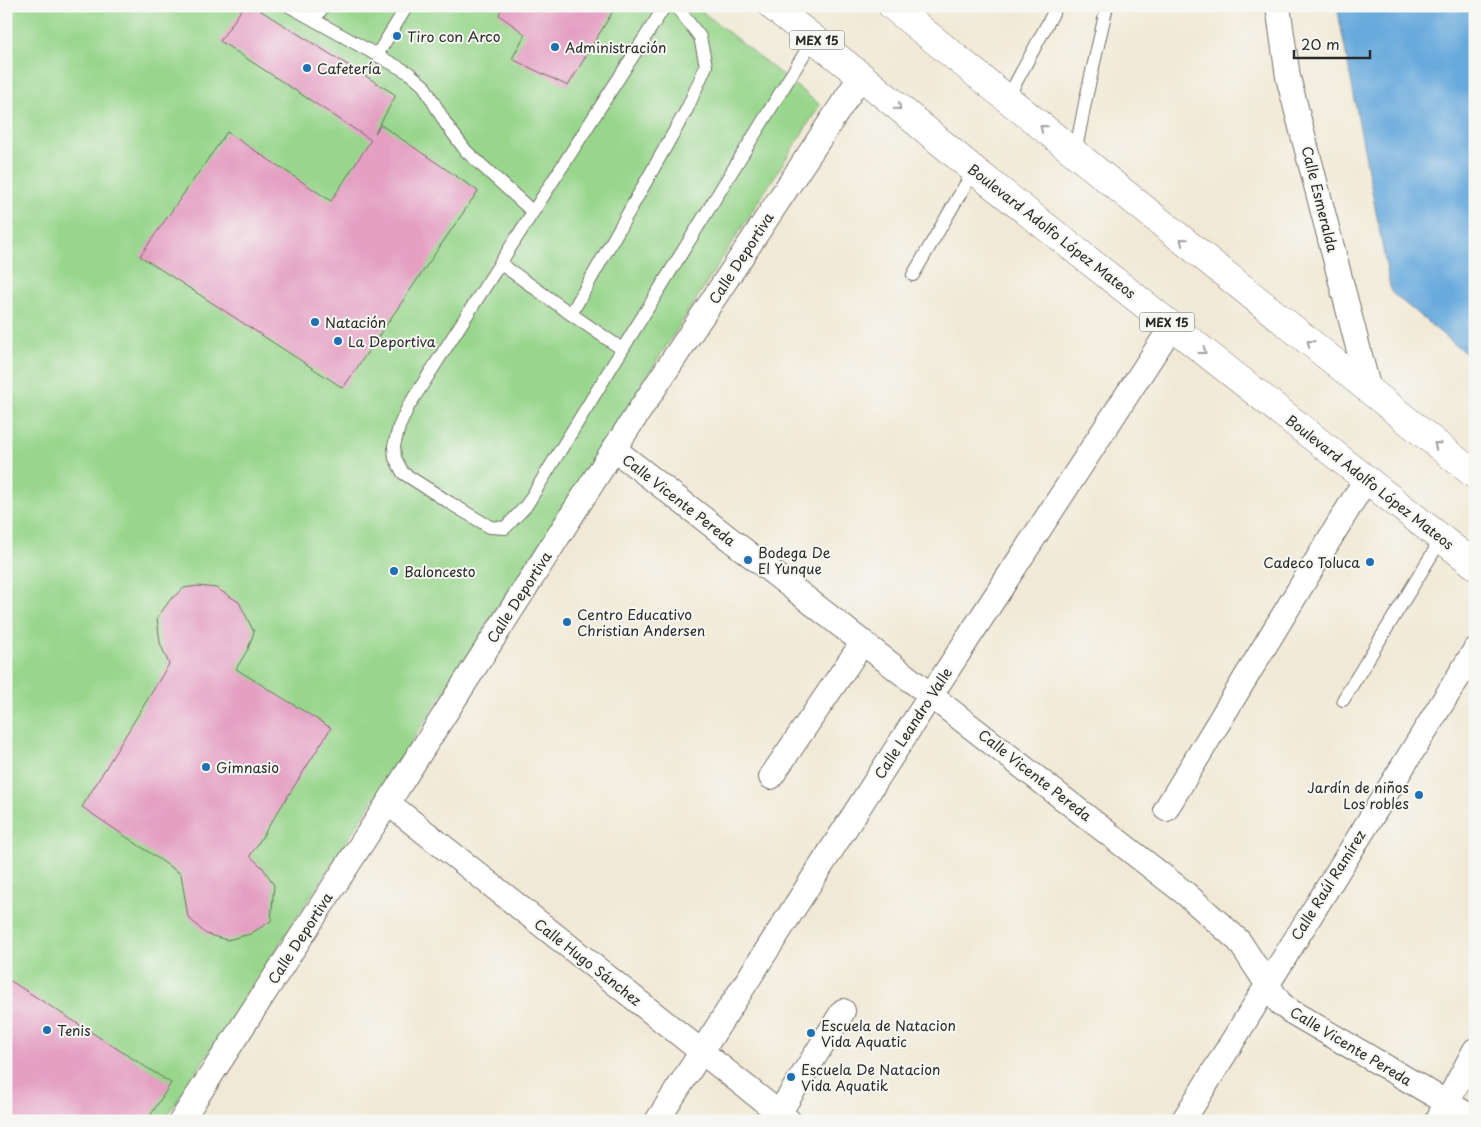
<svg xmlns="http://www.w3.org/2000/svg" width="1481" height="1127" font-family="'Playpen Sans',sans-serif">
  <rect width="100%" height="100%" fill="#f6f6f2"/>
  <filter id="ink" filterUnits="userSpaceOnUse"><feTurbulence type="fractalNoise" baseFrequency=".02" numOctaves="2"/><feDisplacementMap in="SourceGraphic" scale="10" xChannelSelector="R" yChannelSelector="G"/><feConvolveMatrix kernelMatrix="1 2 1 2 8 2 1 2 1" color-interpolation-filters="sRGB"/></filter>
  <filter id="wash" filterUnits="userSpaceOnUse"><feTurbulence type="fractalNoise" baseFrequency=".0096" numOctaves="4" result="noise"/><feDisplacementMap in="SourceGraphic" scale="20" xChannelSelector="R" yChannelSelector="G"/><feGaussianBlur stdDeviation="1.12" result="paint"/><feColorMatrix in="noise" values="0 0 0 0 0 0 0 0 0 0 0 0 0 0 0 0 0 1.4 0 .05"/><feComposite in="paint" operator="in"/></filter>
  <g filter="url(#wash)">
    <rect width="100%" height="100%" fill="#f1e9d5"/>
    <!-- green -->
    <path fill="#98d68c" stroke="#62805c" d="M 6,6 L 695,6 L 820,105 L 519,577 L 164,1121 L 6,1121 Z"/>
    <!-- water -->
    <path fill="#69aadd" stroke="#4a6a84" d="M 1337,6 L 1475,6 L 1475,361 L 1391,292 Z"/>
    <g id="blocks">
      <!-- building -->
      <path fill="#e49fc3" d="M 244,6 L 253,6 L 396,95 L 375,133 L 381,125 L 478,191 L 343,388 L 140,256 L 227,132 L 331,201 L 371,140 L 220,41 Z
        M 502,6 L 616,6 L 568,86 L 512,59 L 525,34 L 499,15 Z
        M 198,586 L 216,588 L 239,602 L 254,632 L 248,649 L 236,669 L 331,728 L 250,856 L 263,868 L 274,885 L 271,921 L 250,934 L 227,940 L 206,934 L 188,917 L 181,874 L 82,807 L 169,664 L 160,643 L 157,618 L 170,600 L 184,588 Z
        M 6,978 L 171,1083 L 147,1121 L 6,1121 Z"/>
    </g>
  </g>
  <g filter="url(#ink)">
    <use href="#blocks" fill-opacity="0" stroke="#706e66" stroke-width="1"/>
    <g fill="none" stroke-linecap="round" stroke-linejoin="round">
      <!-- lane casing -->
      <g stroke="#706e66" stroke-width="14">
        <path id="lane" d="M 289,6 L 409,73 L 424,86 L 446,124 L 466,151 L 533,212
          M 665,6 L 408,407 L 399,427 L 394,446 L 395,458 L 403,473 L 450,503 L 490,527 L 505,528 L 526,506 L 814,38
          M 314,20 L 324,6
          M 377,55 L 407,6
          M 1007,99 L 1057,6
          M 1075,154 L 1086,98 L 1107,6
          M 501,264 L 571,314 L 622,349
          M 913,275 L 974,170
          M 571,314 L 687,109 L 706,66 L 700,37 L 676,6
          M 1343,700 L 1442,538"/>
      </g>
      <!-- street casing -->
      <g stroke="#706e66" stroke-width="26">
        <path id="street" d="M 1278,6 L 1288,77 L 1369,390
          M 614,449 L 1186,894 L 1239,941 L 1267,984 L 1280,1003 L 1290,1011 L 1475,1119
          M 771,777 L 863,642
          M 388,803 L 789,1121
          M 1166,809 L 1366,479
          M 779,1113 L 843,1011
          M 181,1121 L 388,803 L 614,449 L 861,76
          M 657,1121 L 931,695 L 1172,326
          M 1183,1121 L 1475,650
          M 1437,1121 L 1475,1050"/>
      </g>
      <!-- primary casing -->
      <g stroke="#706e66" stroke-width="29">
        <path id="primary" d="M 772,6 L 861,76 L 974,170 L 1475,565
          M 892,6 L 1475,475"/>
      </g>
      <!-- lane -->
      <use href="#lane" stroke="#fff" stroke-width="12"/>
      <!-- street -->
      <use href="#street" stroke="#fff" stroke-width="24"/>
      <!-- primary -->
      <use href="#primary" stroke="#fff" stroke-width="28"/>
    </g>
    <!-- one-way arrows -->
    <defs><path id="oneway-chevron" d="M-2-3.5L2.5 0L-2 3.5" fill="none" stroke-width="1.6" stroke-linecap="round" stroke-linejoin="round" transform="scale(1.25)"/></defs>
    <g stroke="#a0a0a0">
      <use href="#oneway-chevron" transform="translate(898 107) rotate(40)"/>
      <use href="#oneway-chevron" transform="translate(1043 128) rotate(-141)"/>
      <use href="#oneway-chevron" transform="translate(1183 241) rotate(-141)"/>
      <use href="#oneway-chevron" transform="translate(1310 343) rotate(-141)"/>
      <use href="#oneway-chevron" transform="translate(1203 351) rotate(38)"/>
      <use href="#oneway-chevron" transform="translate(1437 445) rotate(-141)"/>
    </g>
  </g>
  <!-- markers -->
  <g fill="#1f6fb2" stroke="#f6f6f2" stroke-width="2">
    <circle cx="397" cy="36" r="5"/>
    <circle cx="555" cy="47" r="5"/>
    <circle cx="307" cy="68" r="5"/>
    <circle cx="315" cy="322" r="5"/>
    <circle cx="338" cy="341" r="5"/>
    <circle cx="748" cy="560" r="5"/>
    <circle cx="1370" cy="562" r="5"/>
    <circle cx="394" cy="571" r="5"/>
    <circle cx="567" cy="622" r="5"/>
    <circle cx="206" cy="767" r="5"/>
    <circle cx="1419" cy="795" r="5"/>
    <circle cx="47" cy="1030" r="5"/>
    <circle cx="811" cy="1033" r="5"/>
    <circle cx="791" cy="1077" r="5"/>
  </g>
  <g text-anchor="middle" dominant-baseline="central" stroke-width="4" stroke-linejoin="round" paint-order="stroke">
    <!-- shield labels -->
    <g fill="#f6f6f2" stroke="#686867" stroke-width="1">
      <rect x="789.5" y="30.5" width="55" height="19" rx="4"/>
      <rect x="1139.5" y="312.5" width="55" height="19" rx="4"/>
    </g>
    <g font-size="12" font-weight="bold" fill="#2b2b2b">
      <text x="817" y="40">MEX 15</text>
      <text x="1167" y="322">MEX 15</text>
    </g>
    <!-- poi labels -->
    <g font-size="14" fill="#2b2b2b" stroke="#f6f6f2" text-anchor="start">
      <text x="407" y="36">Tiro con Arco</text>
      <text x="565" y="47">Administración</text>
      <text x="317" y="68">Cafetería</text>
      <text x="325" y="322">Natación</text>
      <text x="348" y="341">La Deportiva</text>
      <text x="758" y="552">Bodega De<tspan x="758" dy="16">El Yunque</tspan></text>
      <text x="1360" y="562" text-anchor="end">Cadeco Toluca</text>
      <text x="404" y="571">Baloncesto</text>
      <text x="577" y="614">Centro Educativo<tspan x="577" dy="16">Christian Andersen</tspan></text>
      <text x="216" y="767">Gimnasio</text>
      <text x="1409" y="787" text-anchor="end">Jardín de niños<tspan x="1409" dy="16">Los robles</tspan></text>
      <text x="821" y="1025">Escuela de Natacion<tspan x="821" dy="16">Vida Aquatic</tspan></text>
      <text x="57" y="1030">Tenis</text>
      <text x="801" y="1069">Escuela De Natacion<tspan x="801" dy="16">Vida Aquatik</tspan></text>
    </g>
    <!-- street labels -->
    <g font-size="14" fill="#2b2b2b" stroke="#f6f6f2">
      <text transform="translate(1320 199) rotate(76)">Calle Esmeralda</text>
      <text transform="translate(1052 231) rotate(38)">Boulevard Adolfo López Mateos</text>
      <text transform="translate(741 258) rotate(-57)">Calle Deportiva</text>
      <text transform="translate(1370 482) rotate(38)">Boulevard Adolfo López Mateos</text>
      <text transform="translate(679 500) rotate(38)">Calle Vicente Pereda</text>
      <text transform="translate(519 597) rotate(-57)">Calle Deportiva</text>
      <text transform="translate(913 723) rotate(-57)">Calle Leandro Valle</text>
      <text transform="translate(1035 775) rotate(38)">Calle Vicente Pereda</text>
      <text transform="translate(1328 885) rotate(-58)">Calle Raúl Ramírez</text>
      <text transform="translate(300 938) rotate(-57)">Calle Deportiva</text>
      <text transform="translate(588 962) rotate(38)">Calle Hugo Sánchez</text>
      <text transform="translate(1351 1046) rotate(31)">Calle Vicente Pereda</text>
    </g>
  </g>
  <!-- margin -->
  <rect width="1481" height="1127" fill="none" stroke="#f6f6f2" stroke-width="25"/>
  <!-- scale -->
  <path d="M1294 50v8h76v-8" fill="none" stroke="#2b2b2b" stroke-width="2.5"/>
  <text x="1301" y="50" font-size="15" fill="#2b2b2b" stroke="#f6f6f2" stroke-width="4" paint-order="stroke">20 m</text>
</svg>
